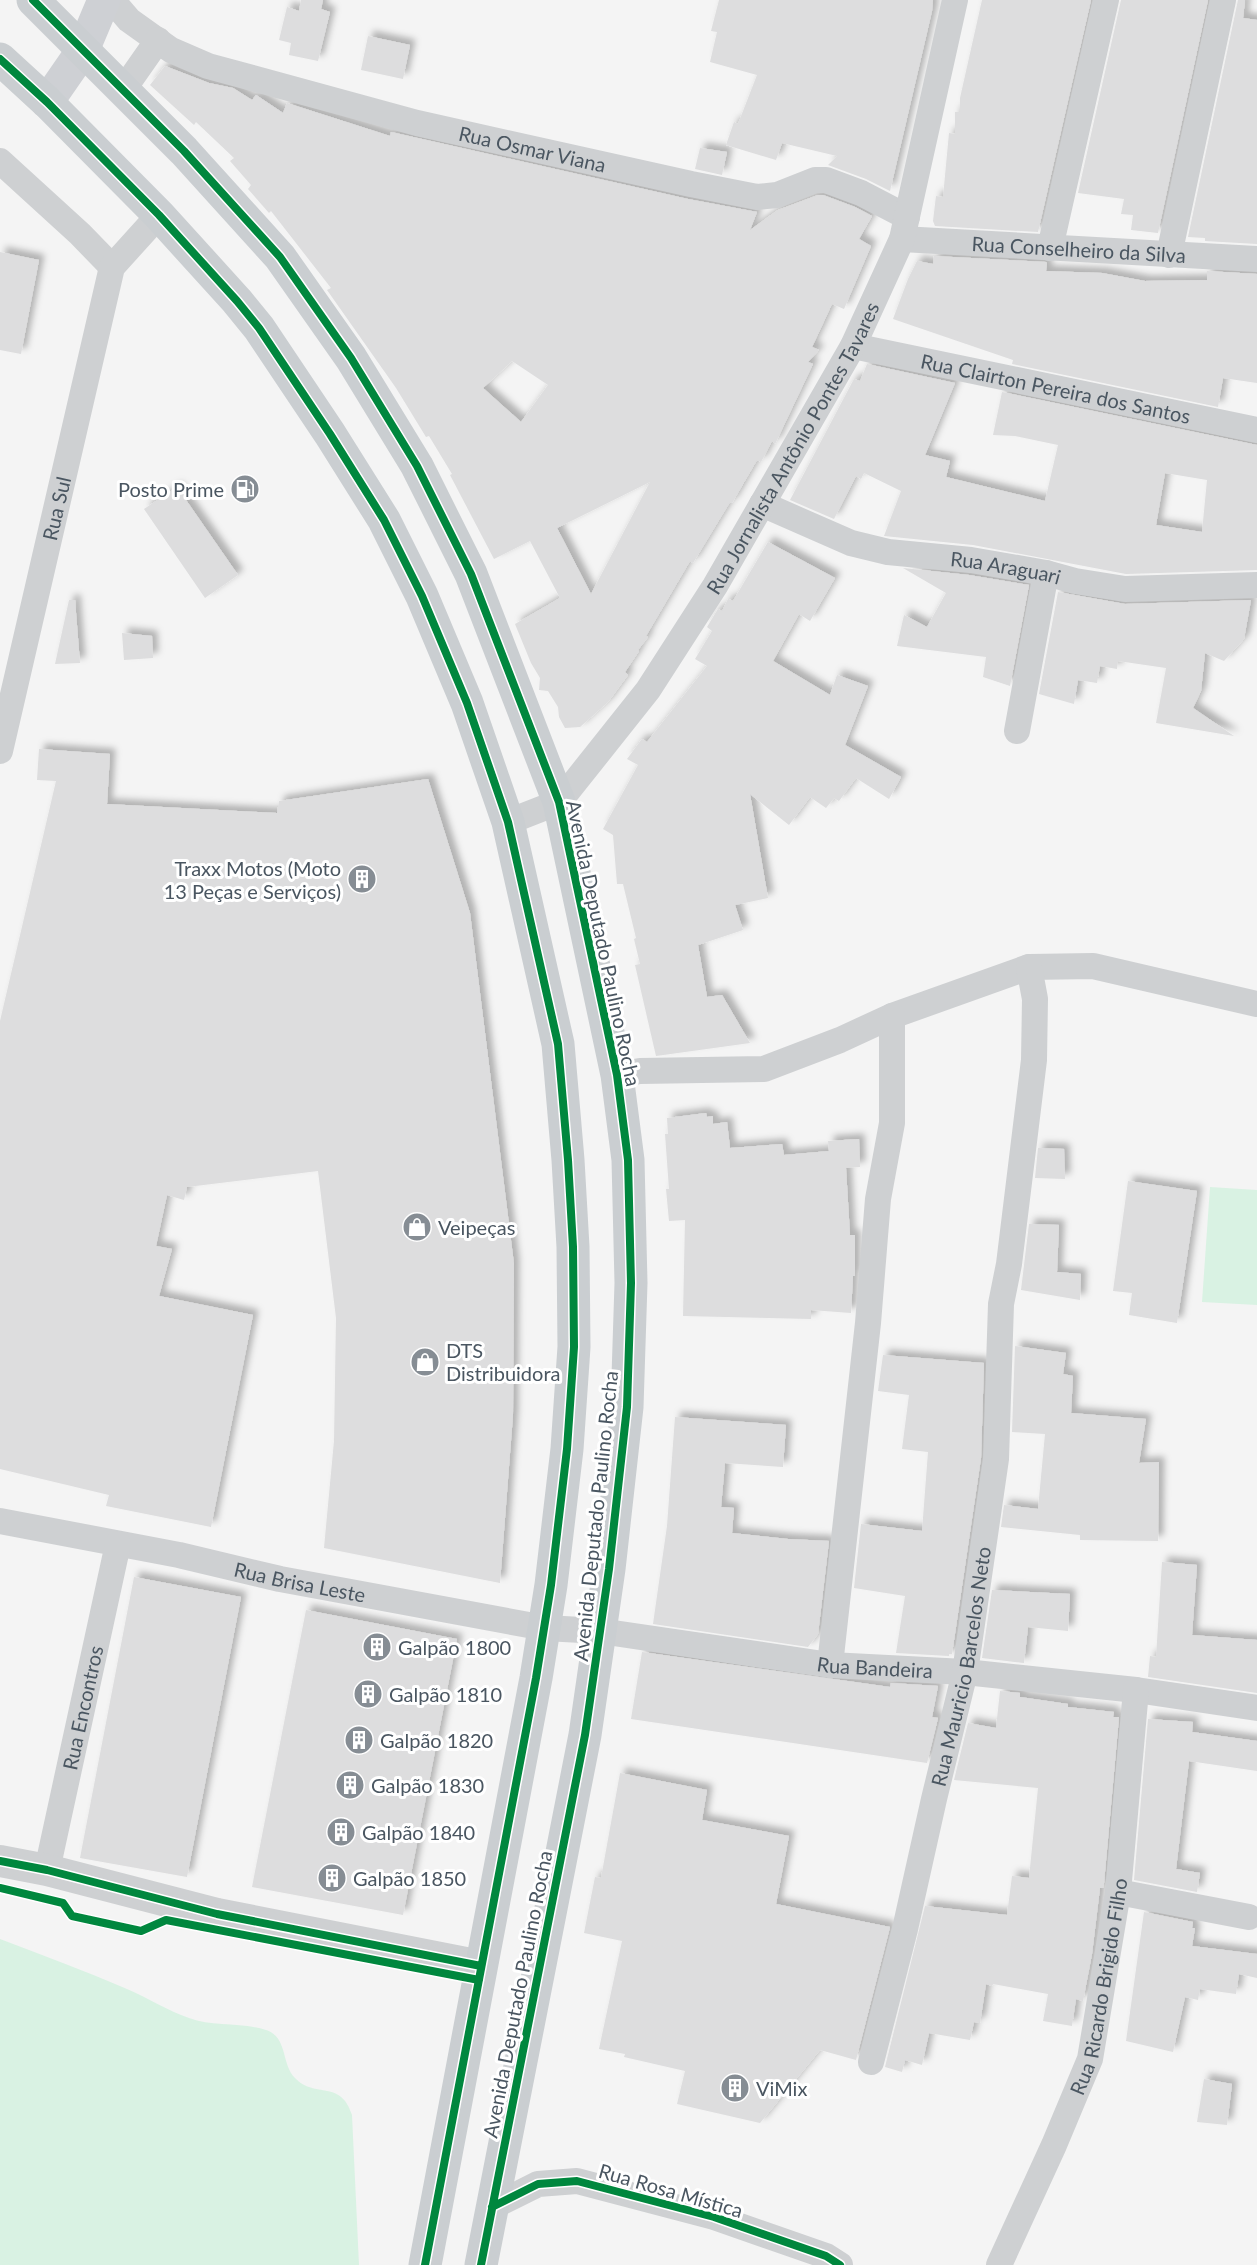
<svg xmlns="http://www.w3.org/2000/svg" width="1257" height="2265" font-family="Lato,sans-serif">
  <defs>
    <filter id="shadow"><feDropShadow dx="5.5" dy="-5.5" stdDeviation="3" flood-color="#0004"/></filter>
  </defs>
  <rect width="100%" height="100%" fill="#f4f4f4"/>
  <!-- green -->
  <path fill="#d9f2e3" d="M 1210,1187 L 1257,1190 L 1257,1305 L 1202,1302 Z
    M 0,1939 C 42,1955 85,1971 127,1989 C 148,1998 168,2011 189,2018 C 213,2027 242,2022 266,2030 C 288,2037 281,2064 295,2078 C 315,2099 341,2079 352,2115 L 359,2265 L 0,2265 Z"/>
  <!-- building -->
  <path fill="#ddddde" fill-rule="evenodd" filter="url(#shadow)" d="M 301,0 L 323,0 L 321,9 L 330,12 L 318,61 L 289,55 L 291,43 L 279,40 L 287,7 L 299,11 Z
    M 719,0 L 933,0 L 932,11 L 890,191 L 866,179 L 828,165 L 837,156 L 782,143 L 776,160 L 726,145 L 734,122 L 738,124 L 757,75 L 710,62 L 717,32 L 711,31 Z
    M 982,0 L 1091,0 L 1038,232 L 935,226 L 933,221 L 936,196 L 943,197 L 949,133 L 955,134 L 955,112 L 960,112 L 960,98 Z
    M 1121,0 L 1208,0 L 1158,233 L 1131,230 L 1133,215 L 1121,214 L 1124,199 L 1078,193 Z
    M 1238,0 L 1245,0 L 1243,18 L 1257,20 L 1257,244 L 1205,241 L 1205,238 L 1188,237 Z
    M 368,36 L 410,45 L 403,79 L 361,70 Z
    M 165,66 L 209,83 L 233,88 L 252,100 L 256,95 L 283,113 L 287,103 L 390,136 L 391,132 L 688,199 L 757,212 L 750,230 L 778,210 L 818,195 L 823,195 L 855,207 L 872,216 L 859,239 L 871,246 L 844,309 L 832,304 L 812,347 L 819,350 L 808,362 L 813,364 L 775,444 L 772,441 L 761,462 L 757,460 L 732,503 L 730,502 L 693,563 L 690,561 L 646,636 L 648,637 L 638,650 L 639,651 L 625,672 L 628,675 L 608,702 L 580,727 L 565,728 L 559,717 L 558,707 L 548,691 L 539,690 L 540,678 L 531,663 L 515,624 L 560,598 L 530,541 L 494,559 L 450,475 L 452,474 L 429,436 L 426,437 L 396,388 L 327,290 L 331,288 L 271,211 L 269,213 L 248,189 L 251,185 L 230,161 L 234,158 L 196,122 L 194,125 L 150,85 ZM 512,361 L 548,385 L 521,422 L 483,388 ZM 650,482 L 591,594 L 557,528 Z
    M 700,148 L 727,152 L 722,175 L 695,169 Z
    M 0,252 L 39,260 L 21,354 L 0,350 Z
    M 934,256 L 1046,262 L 1047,263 L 1046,271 L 1102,273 L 1145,281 L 1207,280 L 1207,271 L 1257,274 L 1257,383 L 1223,378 L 1218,407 L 1012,364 L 1013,360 L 893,319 L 908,279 L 917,261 L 933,264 Z
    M 867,364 L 955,383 L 925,455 L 950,461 L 946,477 L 1045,501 L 1058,445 L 1015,436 L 993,435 L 1002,392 L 1257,445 L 1257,570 L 1126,574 L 973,545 L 884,536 L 901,491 L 864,473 L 861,479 L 856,476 L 834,519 L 790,500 L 854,379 L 860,381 ZM 1165,473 L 1207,480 L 1202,532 L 1156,525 Z
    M 177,487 L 238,575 L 205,598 L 144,509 Z
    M 768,542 L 835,578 L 810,621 L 799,614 L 773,661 L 830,695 L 837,675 L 868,686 L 845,745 L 901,777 L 889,799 L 856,778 L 839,801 L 834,798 L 826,808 L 810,797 L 789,825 L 750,794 L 768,898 L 735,905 L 743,930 L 698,945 L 707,997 L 722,995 L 750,1043 L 656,1056 L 635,965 L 640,964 L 634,939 L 636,938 L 623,884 L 617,884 L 613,835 L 603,829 L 638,765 L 627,759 L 642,739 L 647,742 L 707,666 L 695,659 L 712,631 L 707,627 L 718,609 L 722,611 L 728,599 L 733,601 Z
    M 903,568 L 969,575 L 1029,585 L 1010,686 L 983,677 L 986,657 L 897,646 L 904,615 L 927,627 L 946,593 Z
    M 1058,592 L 1125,604 L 1251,600 L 1244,639 L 1224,661 L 1205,653 L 1201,691 L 1193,708 L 1234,736 L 1156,723 L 1166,668 L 1118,661 L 1117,669 L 1100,666 L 1097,683 L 1078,680 L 1074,704 L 1039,694 Z
    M 69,600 L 75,600 L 80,663 L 55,664 Z
    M 122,633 L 152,636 L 153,658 L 124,660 Z
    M 39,749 L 110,754 L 107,804 L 277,813 L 279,801 L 428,779 L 470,913 L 514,1264 L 513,1415 L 500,1583 L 324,1548 L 334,1441 L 336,1318 L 318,1171 L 187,1187 L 184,1200 L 167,1195 L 156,1246 L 172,1249 L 159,1296 L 253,1315 L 211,1527 L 106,1506 L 109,1495 L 0,1469 L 0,1021 L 56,781 L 37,780 Z
    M 706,1113 L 707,1117 L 713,1116 L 713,1124 L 727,1122 L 730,1148 L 782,1144 L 784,1155 L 829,1151 L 828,1141 L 859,1139 L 860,1167 L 846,1168 L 850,1235 L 855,1235 L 855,1276 L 853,1276 L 851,1313 L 811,1310 L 811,1319 L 683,1316 L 685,1220 L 669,1221 L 666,1189 L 669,1189 L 665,1134 L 668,1134 L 667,1118 Z
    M 1038,1148 L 1064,1149 L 1065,1179 L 1035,1178 Z
    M 1128,1181 L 1197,1191 L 1177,1323 L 1129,1315 L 1132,1293 L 1113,1291 Z
    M 1029,1224 L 1059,1225 L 1057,1272 L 1081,1274 L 1080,1300 L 1021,1290 Z
    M 1015,1346 L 1066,1353 L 1063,1374 L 1073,1376 L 1071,1413 L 1146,1419 L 1139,1463 L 1159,1462 L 1158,1541 L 1080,1540 L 1080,1535 L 1001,1527 L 1004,1505 L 1038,1509 L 1045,1434 L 1012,1432 Z
    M 883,1355 L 984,1363 L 981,1458 L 952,1654 L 949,1654 L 949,1656 L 896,1653 L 905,1596 L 854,1588 L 861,1524 L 922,1531 L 928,1452 L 902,1449 L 909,1395 L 878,1391 Z
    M 675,1417 L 786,1425 L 783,1467 L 725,1463 L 721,1507 L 734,1508 L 732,1533 L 788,1539 L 829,1541 L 818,1634 L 808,1647 L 653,1624 L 667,1526 Z
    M 1162,1562 L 1197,1565 L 1192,1635 L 1257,1640 L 1257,1693 L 1148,1677 L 1150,1656 L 1156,1657 Z
    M 134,1577 L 241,1597 L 187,1877 L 80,1858 Z
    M 992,1590 L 1070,1594 L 1068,1631 L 1028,1627 L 1024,1663 L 982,1658 Z
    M 306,1610 L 457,1639 L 403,1915 L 252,1887 Z
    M 642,1652 L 890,1687 L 891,1683 L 938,1686 L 932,1717 L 938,1718 L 927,1763 L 631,1719 Z
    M 1000,1691 L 1020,1693 L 1020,1697 L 1068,1704 L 1068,1707 L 1114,1712 L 1113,1717 L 1119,1717 L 1104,1883 L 1103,1888 L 1100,1888 L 1092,1954 L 1083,2001 L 1076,1999 L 1072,2026 L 1043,2021 L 1048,1994 L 993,1984 L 992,1986 L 986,1984 L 980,2023 L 974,2022 L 970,2040 L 929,2033 L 922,2065 L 905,2060 L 902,2072 L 885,2067 L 925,1906 L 1007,1915 L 1012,1876 L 1029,1878 L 1038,1788 L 954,1780 L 968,1723 L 996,1728 Z
    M 1148,1719 L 1193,1722 L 1192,1732 L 1257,1741 L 1257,1771 L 1189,1761 L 1176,1869 L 1200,1873 L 1197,1892 L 1134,1880 Z
    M 620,1773 L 707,1790 L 702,1820 L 789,1836 L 776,1904 L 890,1927 L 856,2060 L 820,2050 L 760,2123 L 677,2104 L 685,2071 L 624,2057 L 625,2054 L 599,2049 L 622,1941 L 584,1933 L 595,1877 L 601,1878 Z
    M 1144,1912 L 1193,1922 L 1192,1928 L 1195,1928 L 1192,1946 L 1257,1954 L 1257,1978 L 1239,1974 L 1236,1994 L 1200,1989 L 1198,2000 L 1185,1997 L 1173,2052 L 1126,2041 Z
    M 1204,2079 L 1232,2084 L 1227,2125 L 1197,2122 Z"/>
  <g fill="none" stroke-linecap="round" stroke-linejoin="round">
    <!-- minor -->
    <g stroke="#ced0d2" stroke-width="26">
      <path id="s1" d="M 112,0 L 129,20 L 171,50 L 208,66 L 417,123 L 691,184 L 757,197 L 777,195 L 815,180 L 826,180 L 861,193 L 907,217"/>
      <path d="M 123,90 L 158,40"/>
      <path d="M 0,161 L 80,234 L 112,267"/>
      <path id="s2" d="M 902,239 L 1257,259"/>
      <path d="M 1050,248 L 1106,0"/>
      <path d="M 1169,255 L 1223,0"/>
      <path id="s3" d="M 853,346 L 1257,430"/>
      <path id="s4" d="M 762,504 L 851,543 L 888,552 L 971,560 L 1046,573 L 1075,581 L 1125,589 L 1257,585"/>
      <path d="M 1017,731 L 1046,573"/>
      <path id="s5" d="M 0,751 L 112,267 L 159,215"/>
      <path id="s6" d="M 508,822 L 559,802 L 648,690 L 715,586 L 853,346 L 902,239 L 955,0"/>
      <path d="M 617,1075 L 640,1071 L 764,1069 L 840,1040 L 892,1016 L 1029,967 L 1093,966 L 1257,1004"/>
      <path id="s7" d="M 0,1521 L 179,1555 L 280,1579 L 545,1628 L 600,1631 L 830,1665 L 965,1672 L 1136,1690 L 1257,1708"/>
      <path d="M 830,1665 L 868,1323 L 878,1199 L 892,1123 L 892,1016"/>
      <path id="s8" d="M 47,1870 L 118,1544"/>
      <path d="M 1118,1892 L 1249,1917"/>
      <path id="s9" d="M 871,2062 L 905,1929 L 934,1799 L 965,1672 L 996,1459 L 1001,1304 L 1009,1264 L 1034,1060 L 1035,999 L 1029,967"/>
      <path d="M 492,2207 L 538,2184 L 577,2181 L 714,2217 L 826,2256 L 840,2265"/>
      <path id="s10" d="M 999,2265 L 1054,2145 L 1090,2059 L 1118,1892 L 1136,1690"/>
    </g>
    <!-- tertiary -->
    <path stroke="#ced0d2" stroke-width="32" d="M 0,1861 L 47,1870 L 217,1914 L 481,1966"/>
    <!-- secondary -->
    <path stroke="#ced0d4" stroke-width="33" d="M 47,102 L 83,50 L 104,0"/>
    <!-- primary -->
    <path stroke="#caced1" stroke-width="33" d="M 33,0 L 184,151 L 280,257 L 351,358 L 417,466 L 471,574 L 559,802 L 617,1075 L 628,1160 L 631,1283 L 627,1407 L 609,1569 L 585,1735 L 481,2265
      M 0,59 L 47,102 L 159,215 L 237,301 L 259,328 L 330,434 L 384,520 L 422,596 L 467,703 L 508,822 L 558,1044 L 568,1160 L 573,1247 L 574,1347 L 567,1449 L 551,1585 L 536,1678 L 425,2265"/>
    <!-- cycleway casing -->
    <g stroke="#fff" stroke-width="11">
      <path id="cycleway" d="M 33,0 L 184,151 L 280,257 L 351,358 L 417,466 L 471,574 L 559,802 L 617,1075 L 628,1160 L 631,1283 L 627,1407 L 609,1569 L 585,1735 L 481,2265
        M 0,59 L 47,102 L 159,215 L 237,301 L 259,328 L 330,434 L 384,520 L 422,596 L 467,703 L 508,822 L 558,1044 L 568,1160 L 573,1247 L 574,1347 L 567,1449 L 551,1585 L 536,1678 L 425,2265
        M 0,1861 L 47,1870 L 217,1914 L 481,1966
        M 0,1888 L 63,1903 L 72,1916 L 141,1931 L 166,1920 L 479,1980
        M 492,2207 L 538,2184 L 577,2181 L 714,2217 L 826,2256 L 840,2265"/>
    </g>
    <!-- cycleway -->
    <use href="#cycleway" stroke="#00873e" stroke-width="8"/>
  </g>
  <!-- icons -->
  <defs>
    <g id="fuel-disc" transform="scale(1.5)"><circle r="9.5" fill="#868d94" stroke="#fff"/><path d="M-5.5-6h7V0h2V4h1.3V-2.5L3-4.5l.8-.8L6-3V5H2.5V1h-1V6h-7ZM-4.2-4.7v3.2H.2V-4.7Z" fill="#fff"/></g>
    <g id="building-disc" transform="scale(1.5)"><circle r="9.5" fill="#868d94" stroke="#fff"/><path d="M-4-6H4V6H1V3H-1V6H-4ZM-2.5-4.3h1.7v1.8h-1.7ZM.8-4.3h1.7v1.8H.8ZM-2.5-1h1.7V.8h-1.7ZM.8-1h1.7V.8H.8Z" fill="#fff"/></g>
    <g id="shop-disc" transform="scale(1.5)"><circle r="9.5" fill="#868d94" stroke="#fff"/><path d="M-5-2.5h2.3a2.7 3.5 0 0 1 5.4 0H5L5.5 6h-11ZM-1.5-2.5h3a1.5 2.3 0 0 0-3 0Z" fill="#fff"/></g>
  </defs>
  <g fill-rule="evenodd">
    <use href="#fuel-disc" x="245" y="489"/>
    <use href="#building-disc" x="362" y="879"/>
    <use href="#shop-disc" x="417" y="1227"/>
    <use href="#shop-disc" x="425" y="1362"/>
    <use href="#building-disc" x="377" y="1647"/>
    <use href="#building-disc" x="368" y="1694"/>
    <use href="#building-disc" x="359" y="1740"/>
    <use href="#building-disc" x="350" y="1785"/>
    <use href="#building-disc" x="341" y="1832"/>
    <use href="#building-disc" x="332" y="1878"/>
    <use href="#building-disc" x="735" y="2088"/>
  </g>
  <g text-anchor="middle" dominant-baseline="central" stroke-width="6" stroke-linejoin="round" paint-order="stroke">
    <!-- street labels -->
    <g font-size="20" fill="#4a5661" stroke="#fff">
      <text stroke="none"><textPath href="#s1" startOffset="453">Rua Osmar Viana</textPath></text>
      <text stroke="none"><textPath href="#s2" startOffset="177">Rua Conselheiro da Silva</textPath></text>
      <text stroke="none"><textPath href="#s3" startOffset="207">Rua Clairton Pereira dos Santos</textPath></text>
      <text stroke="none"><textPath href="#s6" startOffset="480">Rua Jornalista Antônio Pontes Tavares</textPath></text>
      <text stroke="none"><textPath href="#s5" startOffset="249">Rua Sul</textPath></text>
      <text stroke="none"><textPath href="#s4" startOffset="254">Rua Araguari</textPath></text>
      <text transform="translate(604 943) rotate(78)">Avenida Deputado Paulino Rocha</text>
      <text transform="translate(595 1516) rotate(-84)">Avenida Deputado Paulino Rocha</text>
      <text stroke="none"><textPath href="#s7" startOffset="306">Rua Brisa Leste</textPath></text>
      <text stroke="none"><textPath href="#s7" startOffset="888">Rua Bandeira</textPath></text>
      <text stroke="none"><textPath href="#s9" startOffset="406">Rua Mauricio Barcelos Neto</textPath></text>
      <text stroke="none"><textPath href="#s8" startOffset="166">Rua Encontros</textPath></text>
      <text stroke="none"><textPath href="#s10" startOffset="298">Rua Ricardo Brigido Filho</textPath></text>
      <text transform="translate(517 1994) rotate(-79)">Avenida Deputado Paulino Rocha</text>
      <text transform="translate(671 2190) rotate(16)">Rua Rosa Mística</text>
    </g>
    <!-- poi labels -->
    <g font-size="20" fill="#4a5661" stroke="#fff" text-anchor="start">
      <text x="224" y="489" text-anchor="end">Posto Prime</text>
      <text x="341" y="868" text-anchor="end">Traxx Motos (Moto<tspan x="341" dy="23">13 Peças e Serviços)</tspan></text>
      <text x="438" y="1227">Veipeças</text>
      <text x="446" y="1350">DTS<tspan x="446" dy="23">Distribuidora</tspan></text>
      <text x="398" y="1647">Galpão 1800</text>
      <text x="389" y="1694">Galpão 1810</text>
      <text x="380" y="1740">Galpão 1820</text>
      <text x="371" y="1785">Galpão 1830</text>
      <text x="362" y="1832">Galpão 1840</text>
      <text x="353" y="1878">Galpão 1850</text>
      <text x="756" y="2088">ViMix</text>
    </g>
  </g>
</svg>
